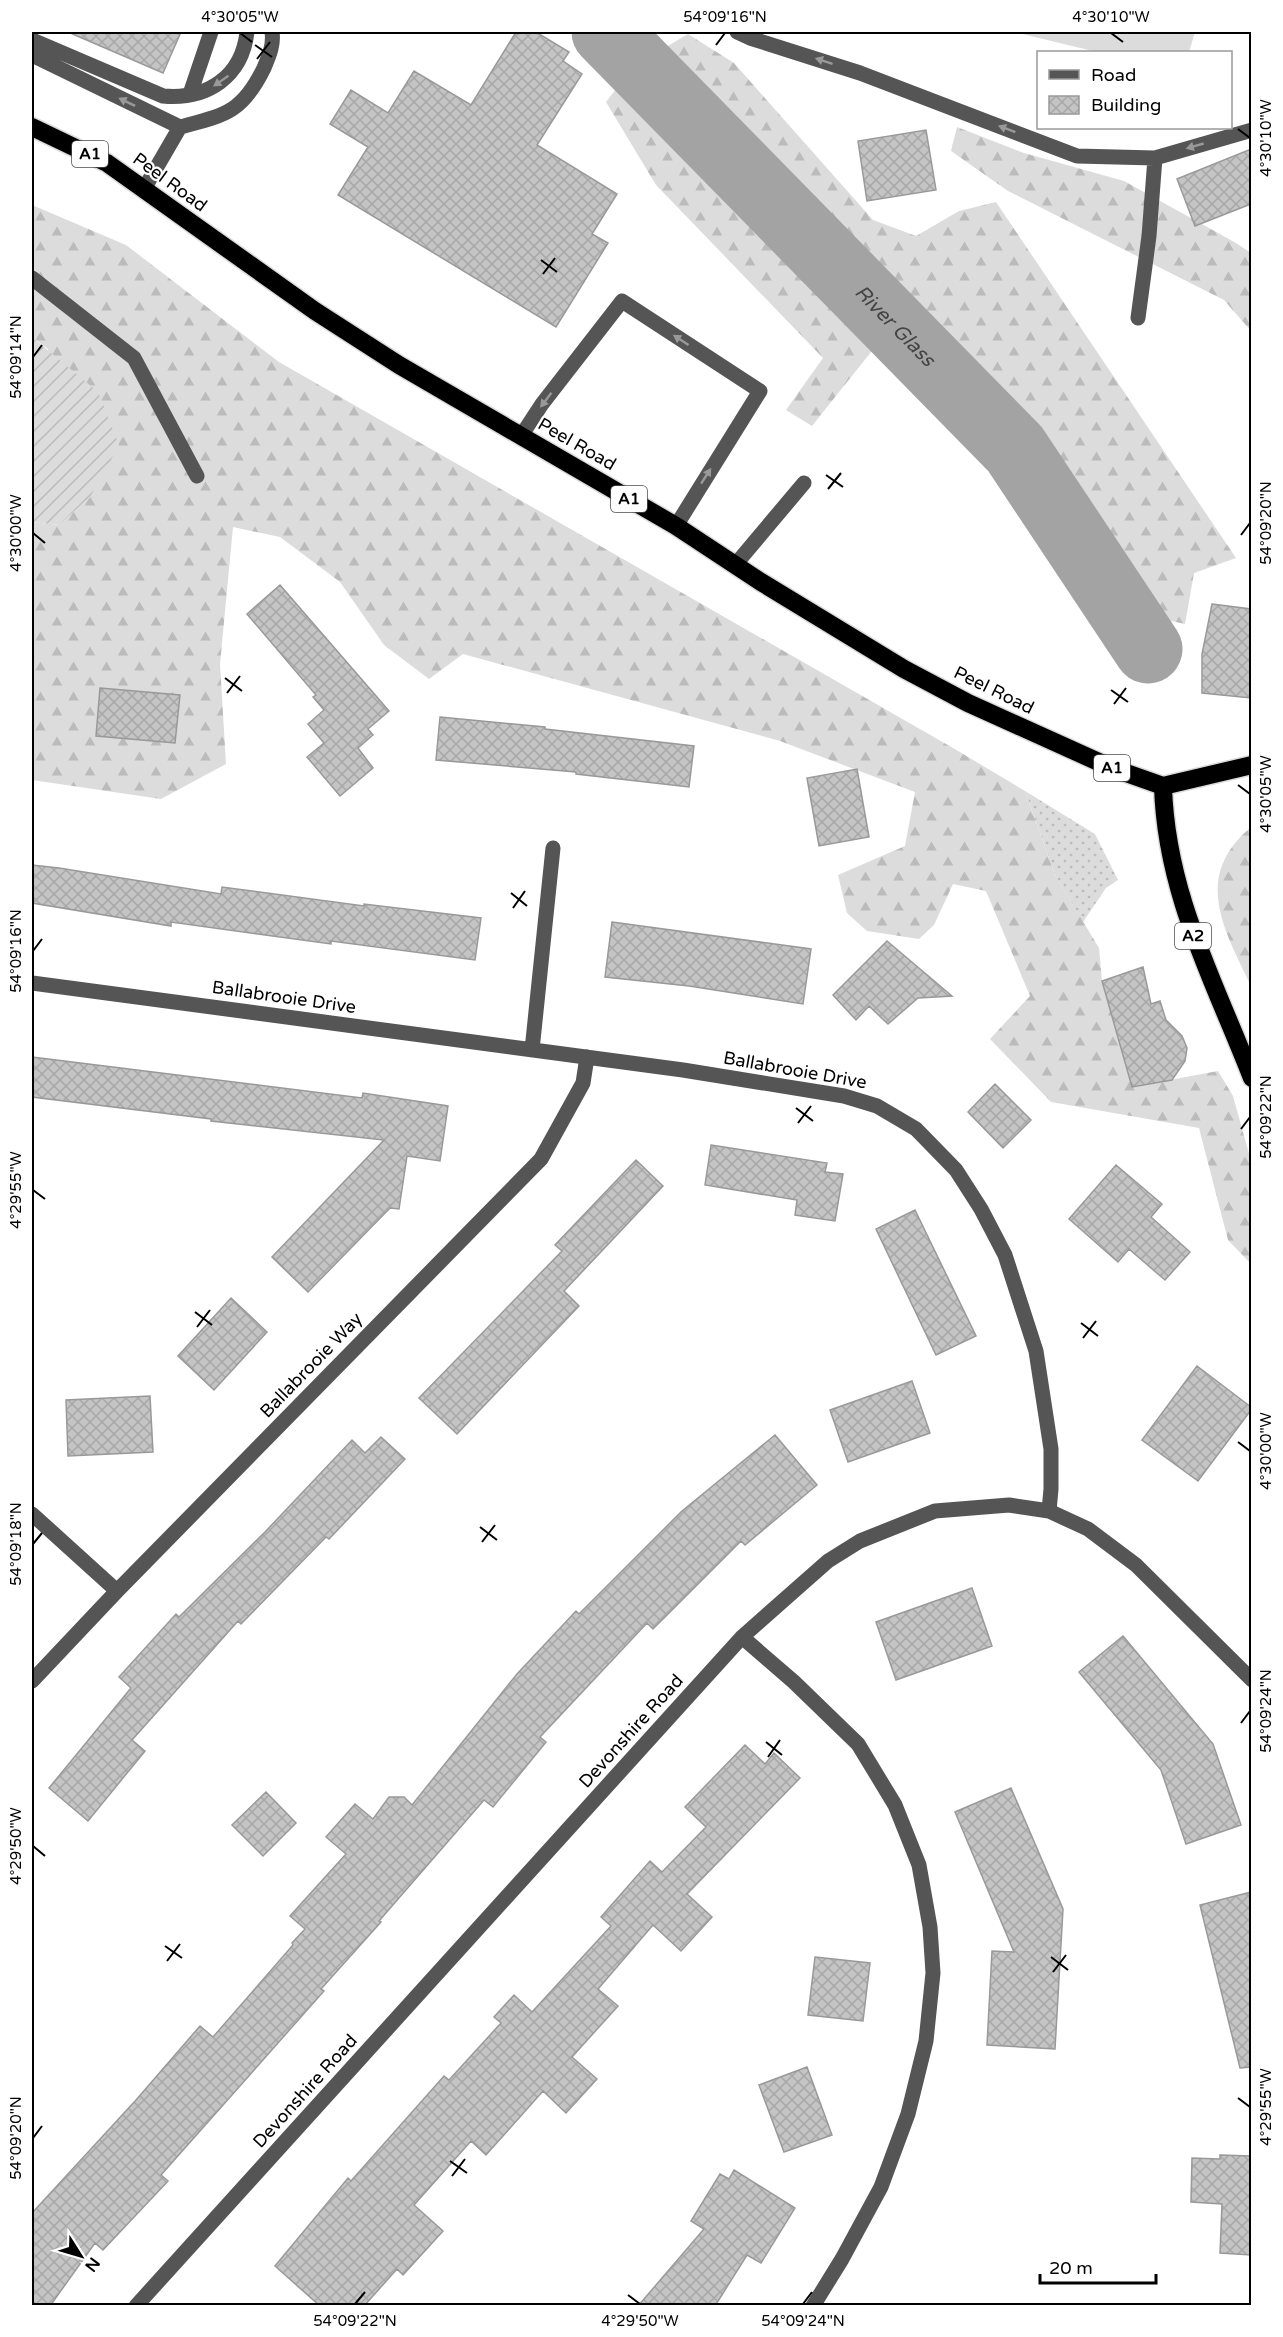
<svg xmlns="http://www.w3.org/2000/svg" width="1283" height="2337" font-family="'Varela Round',sans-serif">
  <defs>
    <pattern id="grass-dots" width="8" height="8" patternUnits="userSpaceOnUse" patternTransform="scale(1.5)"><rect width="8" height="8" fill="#dcdcdc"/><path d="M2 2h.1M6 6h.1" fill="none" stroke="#bbb" stroke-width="1.8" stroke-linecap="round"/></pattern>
    <pattern id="forest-firs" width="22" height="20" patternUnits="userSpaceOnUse" patternTransform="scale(1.5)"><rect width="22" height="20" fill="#dcdcdc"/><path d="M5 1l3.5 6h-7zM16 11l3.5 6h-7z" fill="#bbb"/></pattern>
    <pattern id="garden-furrows" width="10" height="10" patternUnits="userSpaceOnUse" patternTransform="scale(1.5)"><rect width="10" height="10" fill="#dcdcdc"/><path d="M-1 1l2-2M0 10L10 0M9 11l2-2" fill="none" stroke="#bbb"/></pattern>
    <pattern id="building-cross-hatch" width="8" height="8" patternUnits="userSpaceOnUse" patternTransform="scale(1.5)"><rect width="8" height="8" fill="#c4c4c4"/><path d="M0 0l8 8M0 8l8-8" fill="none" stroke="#a7a7a7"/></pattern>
  </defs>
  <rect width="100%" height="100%" fill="#fff"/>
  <!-- grass -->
  <path fill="url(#grass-dots)" d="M 1025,791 L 1095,834 L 1118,880 L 1106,888 L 1083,922 L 1055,875 Z"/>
  <!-- forest -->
  <path fill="url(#forest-firs)" d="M 688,34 L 734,63 L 873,220 L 916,236 L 959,211 L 996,202 L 1236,558 L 1194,573 L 1185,624 L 1143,615 L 1023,430 L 666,47 Z
    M 622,81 L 875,347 L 812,426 L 786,410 L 823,358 L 656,185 L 606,102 Z
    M 957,127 L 1024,153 L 1124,181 L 1236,243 L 1251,253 L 1251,331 L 1224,300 L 1008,191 L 951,151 Z
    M 32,205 L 126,245 L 279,362 L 953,748 L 1025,791 L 1055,875 L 1099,948 L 1102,981 L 1132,1087 L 1218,1071 L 1233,1096 L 1251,1161 L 1251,1264 L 1228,1240 L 1199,1128 L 1051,1102 L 990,1039 L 1030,996 L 986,891 L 953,884 L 934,925 L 919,939 L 867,931 L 847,913 L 838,875 L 905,846 L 915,792 L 780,741 L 463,654 L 429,679 L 384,645 L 340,582 L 280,537 L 233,527 L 220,664 L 226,764 L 161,799 L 32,780 L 32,522 L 59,525 L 90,497 L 48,349 L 32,337 Z
    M 1251,827 L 1251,986 C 1224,929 1192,877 1251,827 Z"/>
  <!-- garden -->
  <path fill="url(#garden-furrows)" d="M 32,337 L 98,392 L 119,445 L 90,497 L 59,525 L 32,522 Z"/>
  <!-- pitch -->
  <path fill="#dcdcdc" d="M 1014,32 L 1195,32 L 1189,52 L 1097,52 Z"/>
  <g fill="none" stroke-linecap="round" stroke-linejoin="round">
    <!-- river -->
    <path stroke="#a3a3a3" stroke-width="69" id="s1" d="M 606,32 L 1015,449 L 1148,649"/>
  </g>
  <!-- building -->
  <path fill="url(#building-cross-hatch)" stroke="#999" stroke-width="1.5" d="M 68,32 L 181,32 L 163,73 Z
    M 516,32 L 536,32 L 569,52 L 563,61 L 582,74 L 537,145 L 617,194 L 592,234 L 608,243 L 556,327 L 338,195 L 368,147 L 330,124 L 351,90 L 388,113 L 414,71 L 471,105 Z
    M 926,130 L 936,190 L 867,201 L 858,141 Z
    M 1251,149 L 1251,204 L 1195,226 L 1177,179 Z
    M 280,585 L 389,711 L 368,729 L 373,735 L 358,748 L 373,768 L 340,796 L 307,757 L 324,743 L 308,724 L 324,710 L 313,697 L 316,695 L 247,614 Z
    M 1212,604 L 1251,609 L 1251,698 L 1202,693 L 1202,654 Z
    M 100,688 L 180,695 L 175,743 L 96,736 Z
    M 440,717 L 545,727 L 545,729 L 694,746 L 689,787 L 576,774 L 576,772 L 436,760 Z
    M 857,769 L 869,837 L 819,846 L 807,778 Z
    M 32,865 L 59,868 L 221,894 L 222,887 L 364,906 L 364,904 L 481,918 L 475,960 L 331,941 L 331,944 L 171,922 L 171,926 L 32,903 Z
    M 612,922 L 811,949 L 803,1004 L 689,986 L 605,977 Z
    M 887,941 L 952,996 L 918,998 L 888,1024 L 869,1006 L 856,1020 L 833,995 Z
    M 1143,967 L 1151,1004 L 1160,1001 L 1166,1020 L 1182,1036 L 1187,1048 L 1185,1061 L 1172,1080 L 1132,1087 L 1102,981 Z
    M 32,1057 L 362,1098 L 363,1093 L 448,1106 L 440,1161 L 407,1156 L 399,1209 L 390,1208 L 308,1292 L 272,1257 L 384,1140 L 211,1121 L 211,1119 L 32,1097 Z
    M 995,1084 L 1031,1120 L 1003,1148 L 968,1112 Z
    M 711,1145 L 827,1163 L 825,1172 L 843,1174 L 835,1221 L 795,1215 L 797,1200 L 705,1185 Z
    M 636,1160 L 663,1186 L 564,1291 L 579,1306 L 457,1434 L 419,1398 L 562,1251 L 555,1245 Z
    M 1116,1165 L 1162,1204 L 1151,1217 L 1190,1252 L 1165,1280 L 1129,1249 L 1118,1262 L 1069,1219 Z
    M 915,1210 L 976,1336 L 936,1355 L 876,1229 Z
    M 231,1298 L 267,1332 L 214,1390 L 178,1356 Z
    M 1197,1366 L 1251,1407 L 1251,1410 L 1198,1481 L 1142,1440 Z
    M 912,1381 L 930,1433 L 848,1462 L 830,1410 Z
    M 150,1396 L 153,1452 L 68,1456 L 66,1400 Z
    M 775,1435 L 817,1485 L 745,1545 L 741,1541 L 653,1629 L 647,1623 L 540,1737 L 546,1742 L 493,1807 L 484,1800 L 379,1921 L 381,1922 L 321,1989 L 324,1991 L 161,2175 L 168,2181 L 103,2250 L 95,2243 L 50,2306 L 32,2306 L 32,2213 L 136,2100 L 200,2026 L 213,2037 L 293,1945 L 292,1943 L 305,1929 L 290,1916 L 346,1854 L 326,1837 L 355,1804 L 373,1819 L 389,1797 L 404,1797 L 412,1805 L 517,1674 L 576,1611 L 579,1614 L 682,1511 Z
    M 381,1437 L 405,1459 L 329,1539 L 326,1537 L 241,1624 L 238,1621 L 132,1740 L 145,1751 L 88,1821 L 49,1788 L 131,1688 L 119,1677 L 176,1614 L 179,1617 L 265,1532 L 352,1440 L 365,1453 Z
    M 972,1588 L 992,1646 L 896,1680 L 876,1622 Z
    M 1123,1636 L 1213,1744 L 1241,1825 L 1186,1844 L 1161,1770 L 1079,1672 Z
    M 745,1745 L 765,1764 L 774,1753 L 800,1778 L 687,1894 L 712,1917 L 681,1951 L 653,1925 L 598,1989 L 618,2006 L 572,2057 L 597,2079 L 566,2113 L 543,2091 L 486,2155 L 471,2141 L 414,2205 L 443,2231 L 403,2275 L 397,2269 L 364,2306 L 320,2306 L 275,2266 L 348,2178 L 351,2181 L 444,2076 L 449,2080 L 501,2023 L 494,2017 L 514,1995 L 532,2012 L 611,1926 L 601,1917 L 650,1861 L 662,1872 L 706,1827 L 685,1807 Z
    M 1011,1788 L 1063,1909 L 1055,2049 L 987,2045 L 992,1951 L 1014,1952 L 955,1812 Z
    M 266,1792 L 296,1823 L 263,1856 L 232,1825 Z
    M 1251,1892 L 1251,2067 L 1240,2068 L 1200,1905 Z
    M 815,1957 L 870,1963 L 863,2021 L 808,2015 Z
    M 807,2067 L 832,2135 L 784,2152 L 759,2085 Z
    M 1220,2155 L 1251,2156 L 1251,2255 L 1220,2253 L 1222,2204 L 1191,2202 L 1192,2158 L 1220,2159 Z
    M 734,2170 L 795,2208 L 761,2263 L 747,2255 L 715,2306 L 638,2306 L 704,2229 L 691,2221 L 720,2174 L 729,2179 Z"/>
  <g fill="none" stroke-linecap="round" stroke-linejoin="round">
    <!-- highway casing -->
    <g stroke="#dbdbdb" stroke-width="21">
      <path id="highway" d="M 32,127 L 107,163 L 315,311 L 399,365 L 676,526 L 761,582 L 904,669 L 968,703 L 1112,768 L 1163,786 L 1252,765
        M 1163,786 C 1166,894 1214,980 1252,1078"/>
    </g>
    <!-- minor -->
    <path stroke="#555" stroke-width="15" d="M 737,32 L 750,38 L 860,73 L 1077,156 L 1155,158 L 1252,130
      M 32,40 L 163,96 C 207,100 242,77 247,32
      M 32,55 L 180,127 C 225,115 242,113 264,68 C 269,56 274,45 272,32
      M 190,94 L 211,32
      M 144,189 L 180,127
      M 32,278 L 134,358 L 197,476
      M 1138,318 L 1149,236 L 1155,158
      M 521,436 L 542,404 L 622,301 L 760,391 L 676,526
      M 735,565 L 804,483
      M 32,983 L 683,1070 L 844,1096 L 877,1106 L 916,1129 L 956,1170 L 981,1209 L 1005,1255 L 1036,1351 L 1051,1449 L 1051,1489 L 1049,1511
      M 532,1050 L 553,848
      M 32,1514 L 117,1591
      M 742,1637 L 794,1682 L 858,1744 L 895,1805 L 919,1865 L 930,1927 L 933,1973 L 926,2041 L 908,2114 L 881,2187 L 842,2259 L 813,2306
      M 32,1681 L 117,1591 L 541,1159 L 583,1083 L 587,1057
      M 136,2306 L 742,1637 L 828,1561 L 860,1541 L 935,1511 L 1009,1505 L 1049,1511 L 1088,1529 L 1136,1565 L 1252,1680"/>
    <!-- highway -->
    <use href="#highway" stroke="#000" stroke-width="18"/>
  </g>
  <!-- one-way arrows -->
  <defs><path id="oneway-solid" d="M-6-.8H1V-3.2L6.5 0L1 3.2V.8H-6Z" transform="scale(1.5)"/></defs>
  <g fill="#999">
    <use href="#oneway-solid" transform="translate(824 61) rotate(-162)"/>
    <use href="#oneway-solid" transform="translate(221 81) rotate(145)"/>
    <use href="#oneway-solid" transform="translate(127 102) rotate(-154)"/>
    <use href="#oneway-solid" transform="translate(1007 129) rotate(-159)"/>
    <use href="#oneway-solid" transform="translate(1195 146) rotate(164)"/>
    <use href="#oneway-solid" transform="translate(681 340) rotate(-147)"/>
    <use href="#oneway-solid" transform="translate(546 400) rotate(127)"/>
    <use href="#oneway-solid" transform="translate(706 476) rotate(-57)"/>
  </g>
  <!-- ticks -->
  <path fill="none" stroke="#000" stroke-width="2" d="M 240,33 L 252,42M 1111,33 L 1123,42M 255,45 L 272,57M 716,45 L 725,33M 257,59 L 270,42M 1238,129 L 1250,138M 541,260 L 557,272M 543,274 L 555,258M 33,357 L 42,345M 826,475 L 843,487M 828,489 L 841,473M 33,533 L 45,543M 1241,535 L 1250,523M 225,678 L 242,691M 1111,690 L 1128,702M 227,693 L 240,676M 1114,704 L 1126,688M 1238,785 L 1250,794M 511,893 L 527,906M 513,908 L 525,891M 33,951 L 42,939M 796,1108 L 813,1121M 798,1123 L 811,1106M 1241,1129 L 1250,1117M 33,1190 L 45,1199M 195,1312 L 212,1325M 1081,1323 L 1098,1336M 197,1327 L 210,1310M 1083,1338 L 1096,1321M 1238,1442 L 1250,1451M 480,1527 L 497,1540M 482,1542 L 495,1525M 33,1544 L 42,1533M 1241,1723 L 1250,1711M 766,1742 L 782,1755M 768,1757 L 780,1740M 33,1846 L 45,1856M 165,1946 L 182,1958M 1051,1957 L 1068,1970M 167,1961 L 180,1944M 1053,1972 L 1066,1955M 1238,2098 L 1250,2107M 33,2138 L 42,2126M 450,2161 L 467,2173M 452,2176 L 465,2159M 628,2295 L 640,2304M 355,2304 L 365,2292M 803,2304 L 812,2292"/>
  <g text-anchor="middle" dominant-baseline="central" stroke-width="4.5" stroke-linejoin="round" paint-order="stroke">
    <!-- shield labels -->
    <g fill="#fff" stroke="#4c4c4c" stroke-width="1.5">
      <rect x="72" y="141" width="36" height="26" rx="4.5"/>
      <rect x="611" y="486" width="36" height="26" rx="4.5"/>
      <rect x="1094" y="755" width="36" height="26" rx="4.5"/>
      <rect x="1175" y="923" width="36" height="26" rx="4.5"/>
    </g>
    <g font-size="16" font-weight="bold" fill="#000">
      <text x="90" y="154">A1</text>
      <text x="629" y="499">A1</text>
      <text x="1112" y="768">A1</text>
      <text x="1193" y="936">A2</text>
    </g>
    <!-- street labels -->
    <g font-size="18" fill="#000" stroke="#fff">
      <text transform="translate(170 182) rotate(36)">Peel Road</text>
      <text transform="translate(577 444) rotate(30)">Peel Road</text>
      <text transform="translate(994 690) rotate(26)">Peel Road</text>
      <text transform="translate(284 997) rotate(8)">Ballabrooie Drive</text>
      <text transform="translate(795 1070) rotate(10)">Ballabrooie Drive</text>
      <text transform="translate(311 1365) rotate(-46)">Ballabrooie Way</text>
      <text transform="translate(631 1731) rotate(-48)">Devonshire Road</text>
      <text transform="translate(305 2091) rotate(-48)">Devonshire Road</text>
    </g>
    <!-- water labels -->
    <g font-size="20" font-style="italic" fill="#444" stroke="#fff">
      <text stroke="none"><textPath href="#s1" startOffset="412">River Glass</textPath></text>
    </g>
  </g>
  <!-- border -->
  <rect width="1283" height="2337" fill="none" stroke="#ffffff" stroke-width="66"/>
  <!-- legend -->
  <rect x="1037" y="51" width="195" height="78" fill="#ffffff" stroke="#999999" stroke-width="1.5"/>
  <rect x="1049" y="70" width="30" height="9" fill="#555555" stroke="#999999" stroke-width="1.5"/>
  <text x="1091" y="81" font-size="18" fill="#000000">Road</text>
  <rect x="1049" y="96" width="30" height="18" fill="url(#building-cross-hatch)" stroke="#999999" stroke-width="1.5"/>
  <text x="1091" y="111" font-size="18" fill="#000000">Building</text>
  <!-- north arrow -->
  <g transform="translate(81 2256) rotate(127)" stroke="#ffffff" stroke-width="4.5" paint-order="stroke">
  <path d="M0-4.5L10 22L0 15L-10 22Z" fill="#000000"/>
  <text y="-9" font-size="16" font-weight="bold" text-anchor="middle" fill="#000000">N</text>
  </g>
  <!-- scale -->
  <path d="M1040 2274v9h116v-9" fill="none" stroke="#000000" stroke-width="3"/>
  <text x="1049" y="2274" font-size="18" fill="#000000" stroke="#ffffff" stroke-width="4.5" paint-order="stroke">20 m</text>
  <rect x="33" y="33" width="1217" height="2271" fill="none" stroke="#000" stroke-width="2"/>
  <g font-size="15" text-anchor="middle" fill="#000">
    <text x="240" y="22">4°30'05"W</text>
    <text x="725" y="22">54°09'16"N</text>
    <text x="1111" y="22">4°30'10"W</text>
    <text transform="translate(1266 138) rotate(-90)" y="5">4°30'10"W</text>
    <text transform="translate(16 357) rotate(-90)" y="5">54°09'14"N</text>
    <text transform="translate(1266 523) rotate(-90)" y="5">54°09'20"N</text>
    <text transform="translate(16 533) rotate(-90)" y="5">4°30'00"W</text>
    <text transform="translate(1266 794) rotate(-90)" y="5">4°30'05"W</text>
    <text transform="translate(16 951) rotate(-90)" y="5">54°09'16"N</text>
    <text transform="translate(1266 1117) rotate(-90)" y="5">54°09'22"N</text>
    <text transform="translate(16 1190) rotate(-90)" y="5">4°29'55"W</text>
    <text transform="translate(1266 1451) rotate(-90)" y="5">4°30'00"W</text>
    <text transform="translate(16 1544) rotate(-90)" y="5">54°09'18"N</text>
    <text transform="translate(1266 1711) rotate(-90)" y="5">54°09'24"N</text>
    <text transform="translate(16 1846) rotate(-90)" y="5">4°29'50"W</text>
    <text transform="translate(1266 2107) rotate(-90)" y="5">4°29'55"W</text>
    <text transform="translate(16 2138) rotate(-90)" y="5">54°09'20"N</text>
    <text x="355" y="2326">54°09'22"N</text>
    <text x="640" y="2326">4°29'50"W</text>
    <text x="803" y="2326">54°09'24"N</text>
  </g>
</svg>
